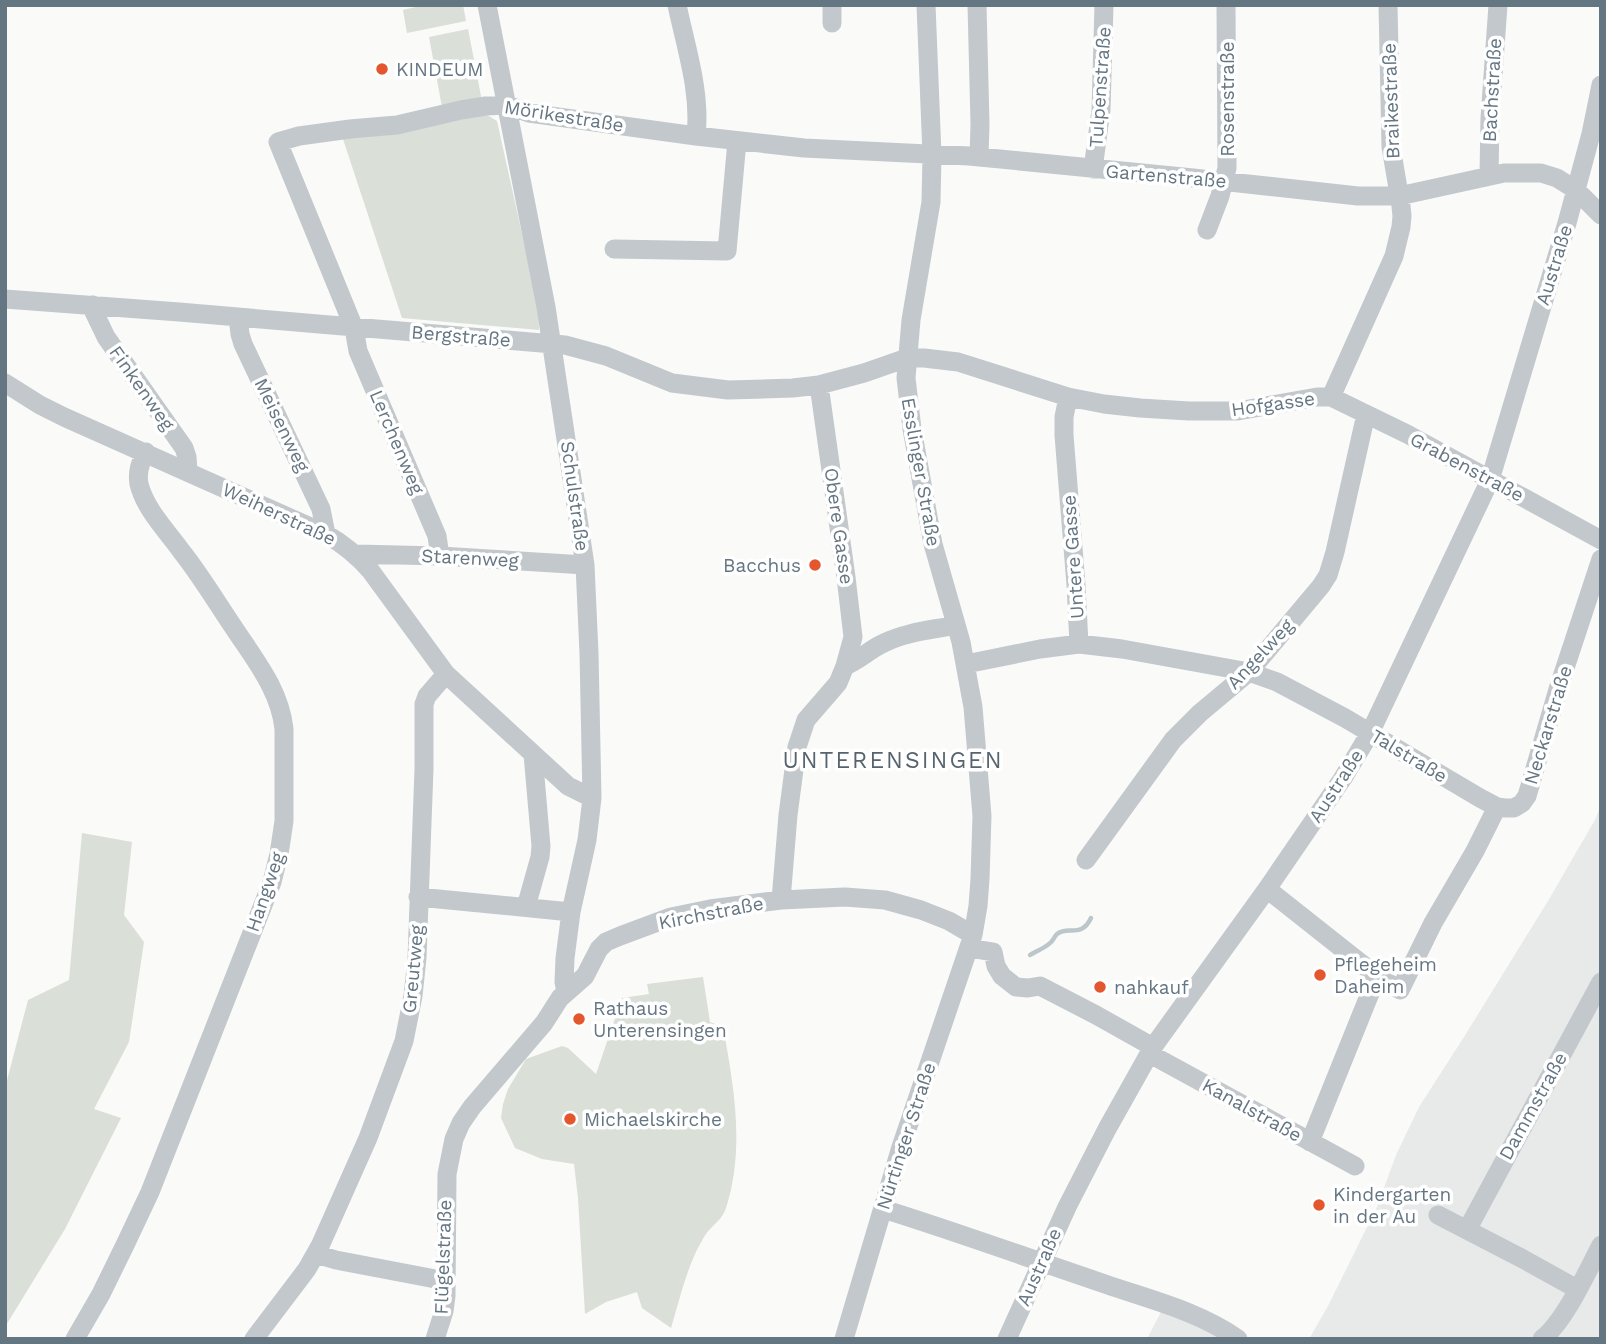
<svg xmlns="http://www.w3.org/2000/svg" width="1606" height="1344" font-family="'Work Sans',sans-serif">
  <rect width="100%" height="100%" fill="#fafaf8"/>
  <!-- built -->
  <path fill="#e8e9e9" d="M 1601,805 L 1601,1339 L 1309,1339 L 1328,1306 L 1377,1207 L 1396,1155 L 1419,1107 L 1464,1037 L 1548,901 L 1596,818 Z
    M 1165,1304 L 1238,1339 L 1147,1339 Z"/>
  <!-- green -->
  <path fill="#dadfd7" d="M 424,5 L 463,5 L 466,21 L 407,33 L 403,10 Z
    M 468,29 L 482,101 L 442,107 L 429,37 Z
    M 487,115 L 497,121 L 538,306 L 539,330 L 402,318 L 343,139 Z
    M 82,833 L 132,842 L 124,915 L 144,942 L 129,1042 L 94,1109 L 121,1118 L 65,1229 L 5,1327 L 5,1088 L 28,1000 L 69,980 Z
    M 703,977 L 710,1022 L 723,1027 C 734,1087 745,1149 726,1208 C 722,1221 710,1226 704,1237 C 687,1265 680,1298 671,1328 L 642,1308 L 637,1292 L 606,1302 L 585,1314 L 578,1198 L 574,1164 L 542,1159 L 515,1148 L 501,1118 L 503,1104 L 508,1089 L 526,1059 L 562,1046 L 568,1048 L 596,1074 L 622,998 L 649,994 L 647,984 Z"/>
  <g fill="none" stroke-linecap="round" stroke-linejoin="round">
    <!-- stream -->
    <path stroke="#bbc7cb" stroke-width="4.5" d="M 1030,955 C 1036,951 1045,948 1050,943 C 1053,941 1054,937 1057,934 C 1068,925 1081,939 1091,918"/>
    <!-- minor -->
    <path stroke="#c3c8cc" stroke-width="19" d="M 487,5 L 546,307 L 585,565 L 589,653 L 592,798 L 587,840 L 571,912 L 565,958 L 564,982 L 566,992
      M 677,5 C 686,48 701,92 696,136
      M 832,5 L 832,23
      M 977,5 L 980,124 L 979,157
      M 1093,169 L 1101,110 L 1104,5
      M 1489,176 L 1490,118 L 1498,5
      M 1207,230 L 1220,196 L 1227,168 L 1226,5
      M 614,249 L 727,251 L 737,141
      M 5,299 L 179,312 L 565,345 L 606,356 L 672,383 L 728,390 L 793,388 L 819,385 L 864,373 L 907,358 L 924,358 L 958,362 L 1068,397 L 1104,404 L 1140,408 L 1189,411 L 1238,411 L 1317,397 L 1331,397 L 1407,434 L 1601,540
      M 93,305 L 94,312 L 106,337 L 184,448 L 187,457 L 188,471
      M 238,317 L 240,334 L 243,344 L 321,509 L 326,534
      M 5,383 L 40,405 L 64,417 L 326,534 C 343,544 357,555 370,570 L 446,674 L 568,786 L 592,798
      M 1068,397 L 1064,417 L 1064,435 L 1076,585 L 1079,644
      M 1331,397 L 1394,256 L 1401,227 L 1402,216 L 1401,206 L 1391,147 L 1388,5
      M 356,554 L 440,556 L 585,565
      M 440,556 L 437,536 L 358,351 L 354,328 L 278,142 L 299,136 L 350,129 L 397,125 L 461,110 L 486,106 L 507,105 L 529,113 L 696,136 L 804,148 L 969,156 L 1193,178 L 1358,196 L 1399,196 L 1504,173 L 1541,173 L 1557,178 L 1576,190 L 1601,215
      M 966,664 L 1040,649 L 1079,644 L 1122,649 L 1249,672 L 1277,682 L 1345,718 L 1480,798 L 1497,807 L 1505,808 L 1514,808 L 1522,803 L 1527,796 L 1559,686 L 1601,559
      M 845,666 C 860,660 870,649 884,643 C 906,632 932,630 956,625
      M 1086,860 L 1173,740 L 1200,713 L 1249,672 L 1321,586 L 1328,575 L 1335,552 L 1366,414
      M 1267,889 L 1377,976
      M 418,897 L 571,912
      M 781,900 L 788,815 L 797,747 L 806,720 L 838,683 L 845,666 L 853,637 L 846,577 L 819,385
      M 526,907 L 540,857 L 541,846 L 533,754
      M 969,948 L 993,952 L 996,966 L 1002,976 L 1016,987 L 1028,988 L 1040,986 L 1096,1015 L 1153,1047
      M 1150,1054 L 1355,1166
      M 1310,1142 L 1377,976 L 1400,990 L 1433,923 L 1475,851 L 1497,807
      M 883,1209 C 957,1232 1031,1259 1105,1284 C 1151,1300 1198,1311 1238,1339
      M 1438,1215 L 1523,1259 L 1577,1289
      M 1467,1230 L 1601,982
      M 316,1254 L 336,1260 L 446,1281
      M 75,1339 L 101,1294 L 125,1245 L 150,1192 L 272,882 L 279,854 L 284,821 L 284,729 C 280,690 255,660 234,628 C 217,603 201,576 182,552 C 167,531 145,509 139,484 C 137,472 140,463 146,452
      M 254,1339 L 307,1269 L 320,1246 L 368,1138 L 404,1041 L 413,996 L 417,958 L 424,769 L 424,704 L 427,696 L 446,674
      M 435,1339 L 444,1311 L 446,1296 L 447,1174 L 454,1139 L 461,1123 L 472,1107 L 544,1023 L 560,998 L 585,976 L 599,949 L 606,942 L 620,936 L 671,917 L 710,909 L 781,900 L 845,897 L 885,900 L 921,910 L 949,921 L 973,935
      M 844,1339 L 901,1147 L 973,935 L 978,906 L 980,879 L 982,816 L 973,707 L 961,642 L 933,544 L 912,429 L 906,378 L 911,320 L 931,202 L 932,155 L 926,5
      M 1007,1339 L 1067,1207 L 1107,1129 L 1153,1047 L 1267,889 L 1343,778 L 1370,733 L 1490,480 L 1567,223 L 1591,134 L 1601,85
      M 1542,1339 C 1565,1321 1587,1272 1601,1245"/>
  </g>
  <!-- markers -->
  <g fill="#e4572e" stroke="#fff" stroke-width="2.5">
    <circle cx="382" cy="69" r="7"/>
    <circle cx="815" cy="565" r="7"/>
    <circle cx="1320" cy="975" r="7"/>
    <circle cx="1100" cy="987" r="7"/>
    <circle cx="579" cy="1019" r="7"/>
    <circle cx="570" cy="1119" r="7"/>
    <circle cx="1319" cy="1205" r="7"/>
  </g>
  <g text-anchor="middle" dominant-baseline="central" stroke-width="7" stroke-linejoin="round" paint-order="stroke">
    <!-- poi labels -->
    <g font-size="19" fill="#657683" stroke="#fff" text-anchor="start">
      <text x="396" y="69">KINDEUM</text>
      <text x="801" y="565" text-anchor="end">Bacchus</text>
      <text x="1334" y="964">Pflegeheim<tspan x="1334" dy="22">Daheim</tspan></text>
      <text x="1114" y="987">nahkauf</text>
      <text x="593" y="1008">Rathaus<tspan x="593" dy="22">Unterensingen</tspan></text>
      <text x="584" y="1119">Michaelskirche</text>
      <text x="1333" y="1194">Kindergarten<tspan x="1333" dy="22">in der Au</tspan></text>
    </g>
    <!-- street labels -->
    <g font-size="19" fill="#657683" stroke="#fff">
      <text transform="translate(1100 87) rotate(-86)">Tulpenstraße</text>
      <text transform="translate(1492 90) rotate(-87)">Bachstraße</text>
      <text transform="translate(1227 99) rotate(-90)">Rosenstraße</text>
      <text transform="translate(1391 101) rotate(-92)">Braikestraße</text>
      <text transform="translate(564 116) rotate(9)">Mörikestraße</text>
      <text transform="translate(1166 176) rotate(5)">Gartenstraße</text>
      <text transform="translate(1554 265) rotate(-73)">Austraße</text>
      <text transform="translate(461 336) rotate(5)">Bergstraße</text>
      <text transform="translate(142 388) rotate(55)">Finkenweg</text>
      <text transform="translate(1273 404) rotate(-8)">Hofgasse</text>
      <text transform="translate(282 425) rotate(64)">Meisenweg</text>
      <text transform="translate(397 442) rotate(67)">Lerchenweg</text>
      <text transform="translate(1467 467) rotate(28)">Grabenstraße</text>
      <text transform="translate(921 472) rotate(80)">Esslinger Straße</text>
      <text transform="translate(575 496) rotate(82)">Schulstraße</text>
      <text transform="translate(279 514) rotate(25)">Weiherstraße</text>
      <text transform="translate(839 526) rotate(82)">Obere Gasse</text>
      <text transform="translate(1073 557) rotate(-94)">Untere Gasse</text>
      <text transform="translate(470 558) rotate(3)">Starenweg</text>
      <text transform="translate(1260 654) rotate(-47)">Angelweg</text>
      <text transform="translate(1548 725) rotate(-73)">Neckarstraße</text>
      <text transform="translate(1409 756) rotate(31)">Talstraße</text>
      <text transform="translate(1336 786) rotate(-57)">Austraße</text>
      <text transform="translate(265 892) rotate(-71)">Hangweg</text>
      <text transform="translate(711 913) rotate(-11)">Kirchstraße</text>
      <text transform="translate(413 969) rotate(-85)">Greutweg</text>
      <text transform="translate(1533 1106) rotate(-61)">Dammstraße</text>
      <text transform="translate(1252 1110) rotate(29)">Kanalstraße</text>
      <text transform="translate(906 1136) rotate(-72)">Nürtinger Straße</text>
      <text transform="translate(443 1257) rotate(-88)">Flügelstraße</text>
      <text transform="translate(1039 1267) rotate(-66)">Austraße</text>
    </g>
    <!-- quarter labels -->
    <g font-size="23" letter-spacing="2" fill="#57646e" stroke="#fff">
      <text x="893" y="760">UNTERENSINGEN</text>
    </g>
  </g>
  <!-- border -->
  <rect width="1606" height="1344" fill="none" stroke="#657683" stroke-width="14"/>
</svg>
